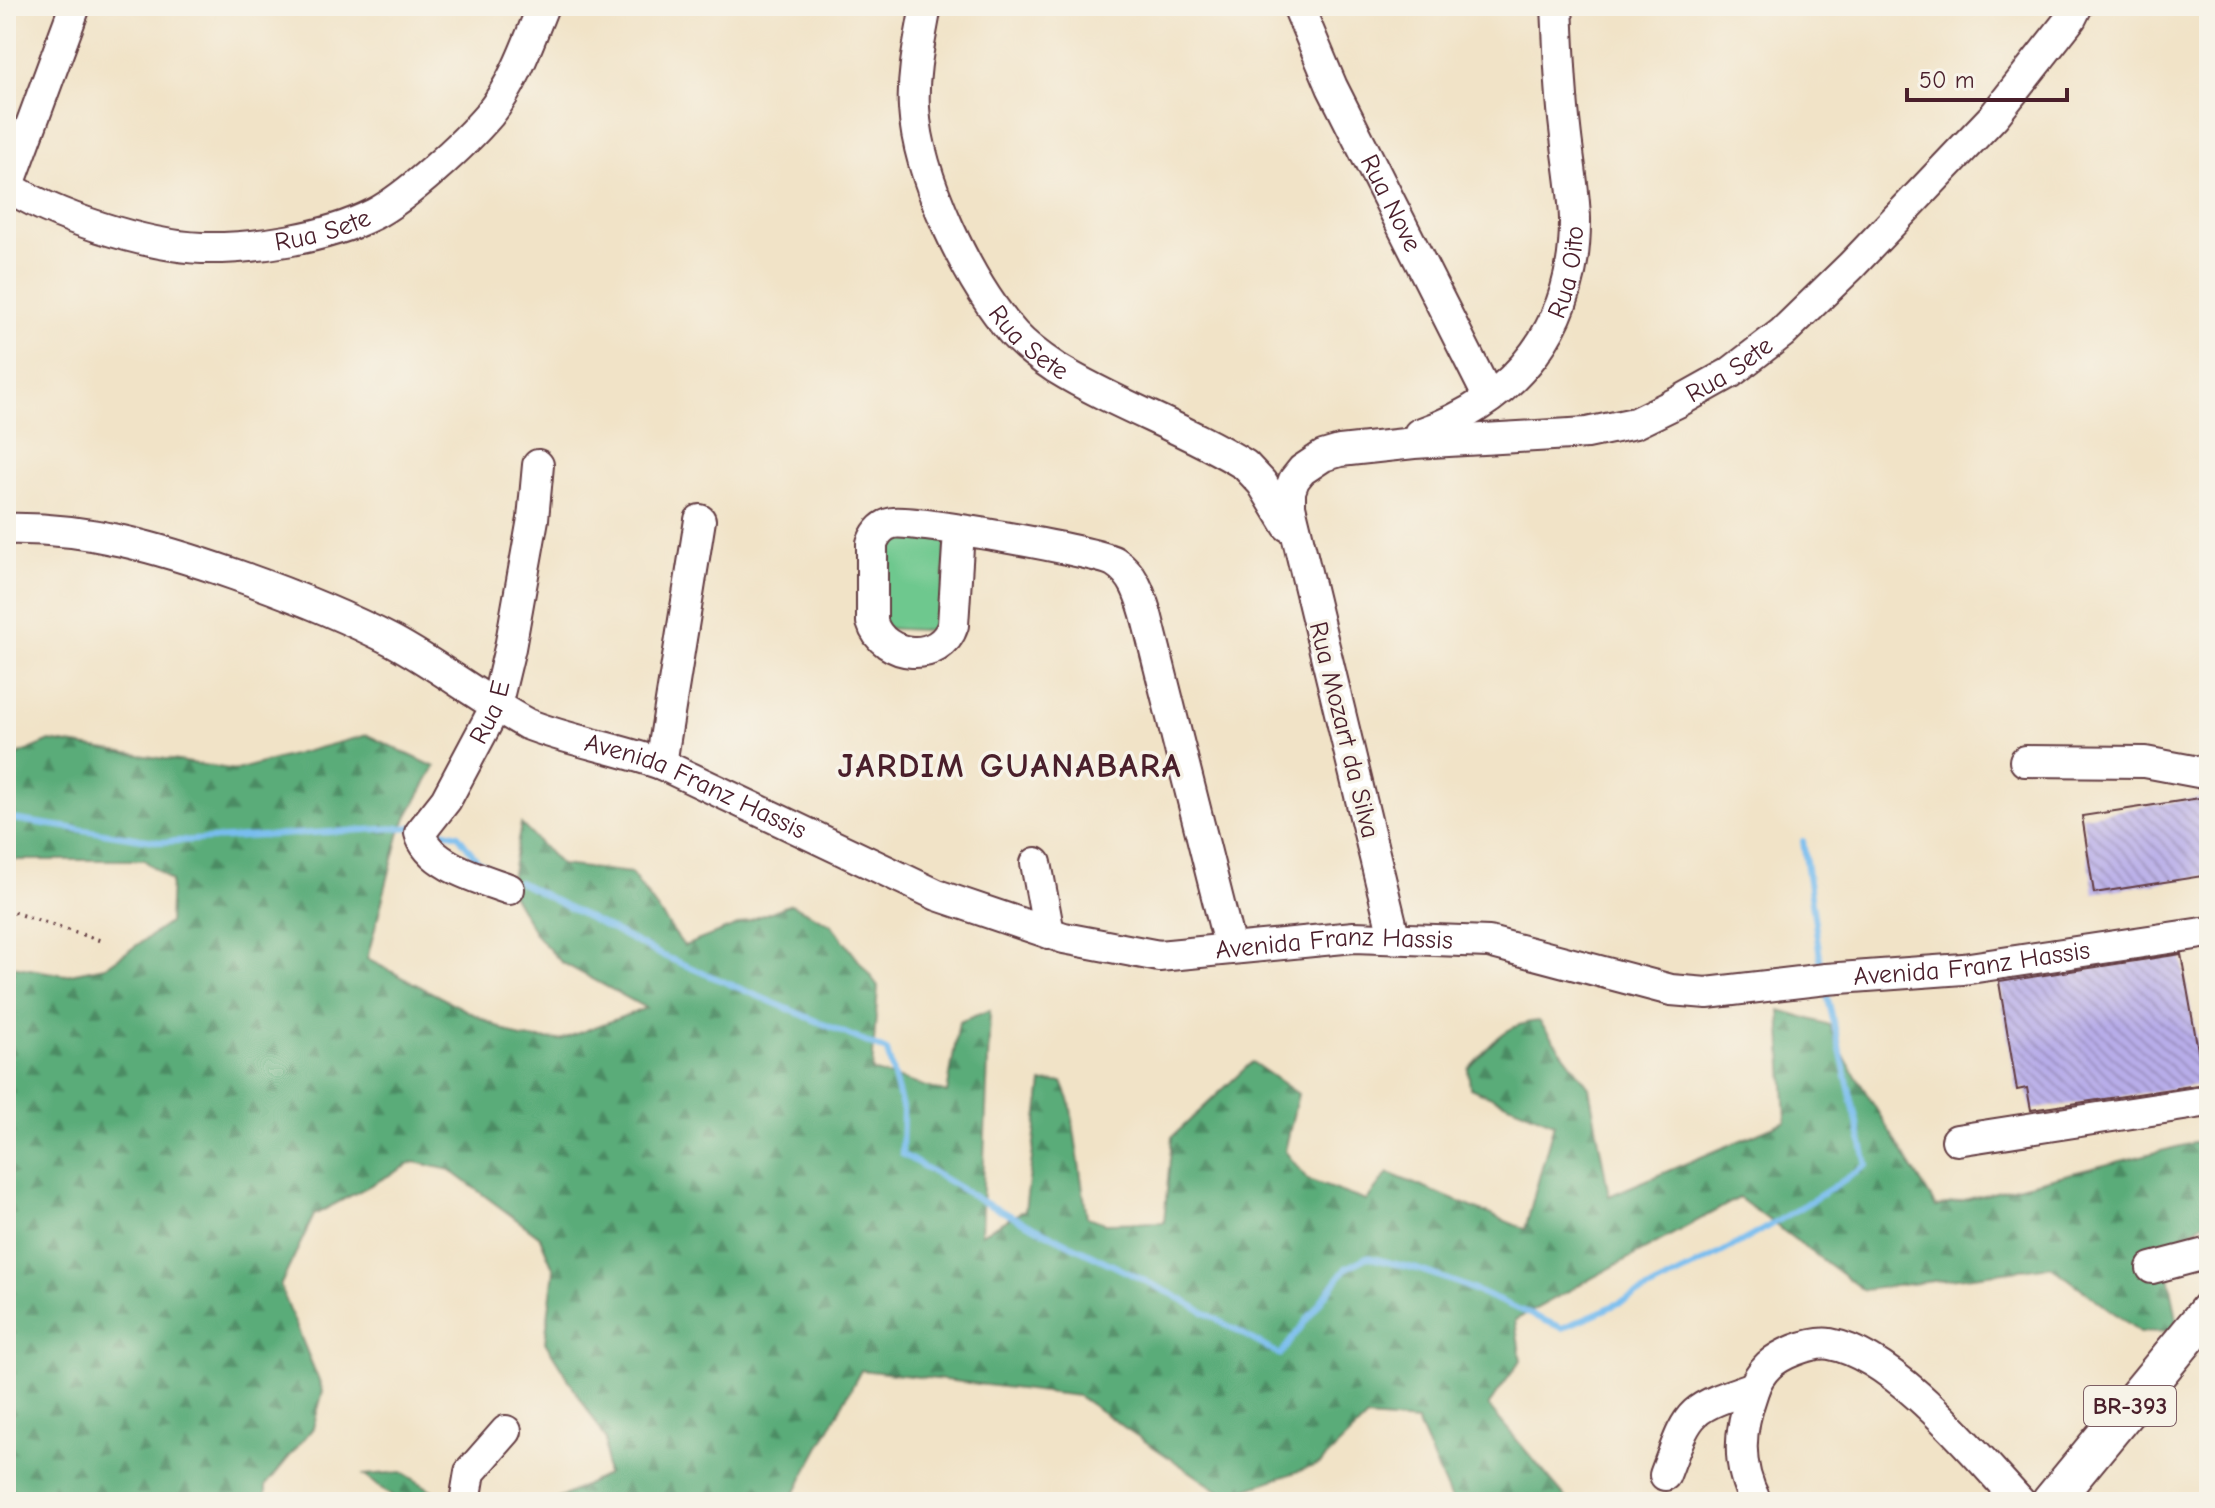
<svg xmlns="http://www.w3.org/2000/svg" width="2215" height="1508" font-family="'Comic Neue',sans-serif">
  <defs>
    <pattern id="forest-firs" width="22" height="20" patternUnits="userSpaceOnUse" patternTransform="scale(2)"><rect width="22" height="20" fill="#5aac79"/><path d="M5 1l3.5 6h-7zM16 11l3.5 6h-7z" fill="#4c8b63"/></pattern>
    <pattern id="building-back-hatch" width="6" height="6" patternUnits="userSpaceOnUse" patternTransform="scale(2)"><rect width="6" height="6" fill="#b8ade9"/><path d="M-1 5l2 2M0 0l6 6M5-1l2 2" fill="none" stroke="#988cbd"/></pattern>
  </defs>
  <rect width="100%" height="100%" fill="#f7f3e8"/>
  <filter id="ink" filterUnits="userSpaceOnUse"><feTurbulence type="fractalNoise" baseFrequency=".0125" numOctaves="2"/><feDisplacementMap in="SourceGraphic" scale="16" xChannelSelector="R" yChannelSelector="G"/><feConvolveMatrix kernelMatrix="1 2 1 2 8 2 1 2 1" color-interpolation-filters="sRGB"/></filter>
  <filter id="wash" filterUnits="userSpaceOnUse"><feTurbulence type="fractalNoise" baseFrequency=".006" numOctaves="4" result="noise"/><feDisplacementMap in="SourceGraphic" scale="32" xChannelSelector="R" yChannelSelector="G"/><feGaussianBlur stdDeviation="1.8" result="paint"/><feColorMatrix in="noise" values="0 0 0 0 0 0 0 0 0 0 0 0 0 0 0 0 0 1.4 0 .05"/><feComposite in="paint" operator="in"/></filter>
  <g filter="url(#wash)">
    <rect width="100%" height="100%" fill="#f1e3c7"/>
    <!-- forest -->
    <path fill="url(#forest-firs)" stroke="#526652" stroke-width="2" d="M 367,735 L 435,767 L 401,828 L 367,959 L 504,1030 L 521,1038 L 560,1040 L 646,1008 L 561,962 L 536,935 L 509,889 L 521,824 L 561,865 L 631,873 L 684,946 L 791,904 L 831,924 L 878,986 L 872,1071 L 947,1093 L 959,1022 L 990,1010 L 981,1234 L 1025,1210 L 1042,1083 L 1062,1082 L 1070,1102 L 1087,1217 L 1105,1223 L 1164,1222 L 1172,1137 L 1252,1062 L 1298,1094 L 1285,1151 L 1308,1180 L 1366,1201 L 1388,1173 L 1525,1229 L 1554,1123 L 1470,1088 L 1468,1069 C 1492,1044 1503,1024 1539,1021 L 1589,1087 L 1609,1196 L 1786,1121 L 1780,1010 L 1830,1025 L 1837,1045 L 1936,1207 L 2209,1139 L 2209,1218 L 2165,1253 L 2179,1331 L 2140,1332 L 2051,1266 L 1863,1290 L 1739,1198 L 1515,1320 L 1521,1360 L 1488,1406 L 1569,1502 L 1452,1502 L 1417,1422 L 1367,1418 L 1320,1464 L 1226,1496 L 1078,1396 L 861,1370 L 790,1502 L 552,1502 L 606,1475 L 606,1439 L 545,1342 L 554,1270 L 540,1237 L 450,1170 L 414,1162 L 314,1215 L 280,1286 L 323,1391 L 313,1428 L 266,1485 L 266,1502 L 6,1502 L 6,965 L 65,975 L 105,967 L 169,923 L 171,881 L 144,860 L 6,860 L 6,760 L 50,741 L 236,770 Z
      M 402,1472 L 451,1502 L 399,1502 L 364,1475 Z"/>
    <!-- park -->
    <path fill="#6ec88e" stroke="#5c745c" stroke-width="2" d="M 884,533 L 946,536 L 942,631 L 880,628 Z"/>
    <g fill="none" stroke-linecap="round" stroke-linejoin="round">
      <!-- stream -->
      <path stroke="#78bdef" stroke-width="6" d="M 6,818 L 161,842 L 415,827
        M 434,829 L 458,835 L 478,861 L 487,866
        M 1803,841 L 1822,971
        M 519,882 L 661,955 L 887,1051 L 903,1111 L 902,1154 L 985,1203 L 1172,1294 L 1280,1355 L 1346,1268 L 1367,1257 L 1417,1269 L 1460,1284 L 1562,1328 C 1668,1284 1772,1229 1867,1165 L 1825,986"/>
    </g>
    <g id="blocks">
      <!-- building -->
      <path fill="url(#building-back-hatch)" d="M 2200,798 L 2209,858 L 2209,875 L 2094,893 L 2082,816 Z
        M 2181,954 L 2204,1084 L 2031,1110 L 2027,1088 L 2017,1090 L 1999,982 Z"/>
    </g>
  </g>
  <g filter="url(#ink)">
    <use href="#blocks" fill-opacity="0" stroke="#633c42" stroke-width="2"/>
    <g fill="none" stroke-linecap="round" stroke-linejoin="round">
      <!-- minor casing -->
      <g stroke="#633c42" stroke-width="34">
        <g id="minor">
          <path id="s1" d="M 926,6 C 920,40 912,74 914,108 C 918,177 968,282 1014,334 C 1026,347 1041,358 1056,368 C 1116,405 1185,428 1245,465 L 1262,483 L 1288,526"/>
          <path id="s2" d="M 1298,6 L 1332,87 L 1489,398"/>
          <path id="s3" d="M 6,185 C 52,216 146,246 202,248 C 254,249 327,238 374,214 C 407,197 465,143 489,115 C 514,84 528,43 543,6"/>
          <path d="M 6,193 L 75,6"/>
          <path id="s4" d="M 1419,434 C 1518,400 1576,324 1575,219 C 1574,188 1568,158 1565,128 C 1560,87 1559,46 1557,6"/>
          <path id="s5" d="M 6,529 C 88,527 159,548 236,575 C 290,594 343,615 393,641 C 439,666 481,699 527,724 C 570,741 617,748 661,764 L 937,895 L 1064,938 L 1159,956 L 1354,937 L 1489,942 L 1671,990 L 1707,993 L 1826,979 L 1963,969 L 2209,932"/>
          <path d="M 959,531 L 953,625 C 941,664 883,659 872,622 L 872,543 C 876,533 882,525 893,523 C 911,519 1100,552 1115,562 C 1134,574 1140,594 1146,614 L 1230,948"/>
          <path d="M 2025,761 L 2145,762 L 2209,774"/>
          <path d="M 661,764 L 700,520"/>
          <path d="M 1036,863 L 1049,933"/>
          <path id="s6" d="M 509,889 C 482,879 428,866 420,833 L 446,800 L 496,706 L 510,648 L 533,519 L 538,465"/>
          <path id="s7" d="M 1394,936 L 1290,506 L 1290,491 L 1294,480 L 1302,470 L 1323,456 L 1340,451 L 1414,443 L 1587,433 L 1635,423 L 1678,402 L 1730,373 L 1782,333 L 1851,266 L 1994,116 L 2071,18 L 2077,6"/>
          <path d="M 1957,1140 L 2209,1101"/>
          <path d="M 2152,1268 L 2209,1253"/>
          <path d="M 1665,1475 C 1690,1409 1686,1410 1754,1387"/>
          <path d="M 465,1502 L 470,1472 L 506,1431"/>
          <path d="M 1756,1502 C 1736,1464 1739,1430 1753,1391 C 1760,1369 1774,1358 1795,1350 C 1806,1346 1819,1342 1830,1344 C 1896,1356 1975,1454 2020,1502"/>
        </g>
      </g>
      <!-- major casing -->
      <g stroke="#633c42" stroke-width="42">
        <path id="major" d="M 2051,1502 L 2209,1310"/>
      </g>
      <!-- path -->
      <path stroke="#633c42" stroke-width="4" stroke-dasharray="2 6" stroke-linecap="butt" d="M 6,910 L 102,941"/>
      <!-- minor -->
      <use href="#minor" stroke="#fff" stroke-width="30"/>
      <!-- major -->
      <use href="#major" stroke="#fff" stroke-width="38"/>
    </g>
  </g>
  <g text-anchor="middle" dominant-baseline="central" stroke-width="7" stroke-linejoin="round" paint-order="stroke">
    <!-- shield labels -->
    <rect fill="#f7f3e8" stroke="#7e5f64" stroke-width="2" x="2084" y="1386" width="92" height="40" rx="6"/>
    <g font-size="24" font-weight="bold" fill="#4a1f2b">
      <text x="2130" y="1406">BR-393</text>
    </g>
    <!-- street labels -->
    <g font-size="26" fill="#4a1f2b" stroke="#f7f3e8">
      <text stroke="none"><textPath href="#s2" startOffset="218">Rua Nove</textPath></text>
      <text stroke="none"><textPath href="#s3" startOffset="330">Rua Sete</textPath></text>
      <text stroke="none"><textPath href="#s4" startOffset="232">Rua Oito</textPath></text>
      <text stroke="none"><textPath href="#s1" startOffset="370">Rua Sete</textPath></text>
      <text stroke="none"><textPath href="#s7" startOffset="930">Rua Sete</textPath></text>
      <text stroke="none"><textPath href="#s6" startOffset="250">Rua E</textPath></text>
      <text transform="translate(1344 730) rotate(76)">Rua Mozart da Silva</text>
      <text stroke="none"><textPath href="#s5" startOffset="744">Avenida Franz Hassis</textPath></text>
      <text stroke="none"><textPath href="#s5" startOffset="1416">Avenida Franz Hassis</textPath></text>
      <text stroke="none"><textPath href="#s5" startOffset="2062">Avenida Franz Hassis</textPath></text>
    </g>
    <!-- district labels -->
    <g font-size="34" font-weight="bold" letter-spacing="2" fill="#4a1f2b" stroke="#f7f3e8">
      <text x="1010" y="766">JARDIM GUANABARA</text>
    </g>
  </g>
  <!-- margin -->
  <rect width="2215" height="1508" fill="none" stroke="#f7f3e8" stroke-width="32"/>
  <!-- scale -->
  <path d="M1907 88v12h160v-12" fill="none" stroke="#4a1f2b" stroke-width="4"/>
  <text x="1919" y="88" font-size="24" fill="#4a1f2b" stroke="#f7f3e8" stroke-width="6" paint-order="stroke">50 m</text>
</svg>
